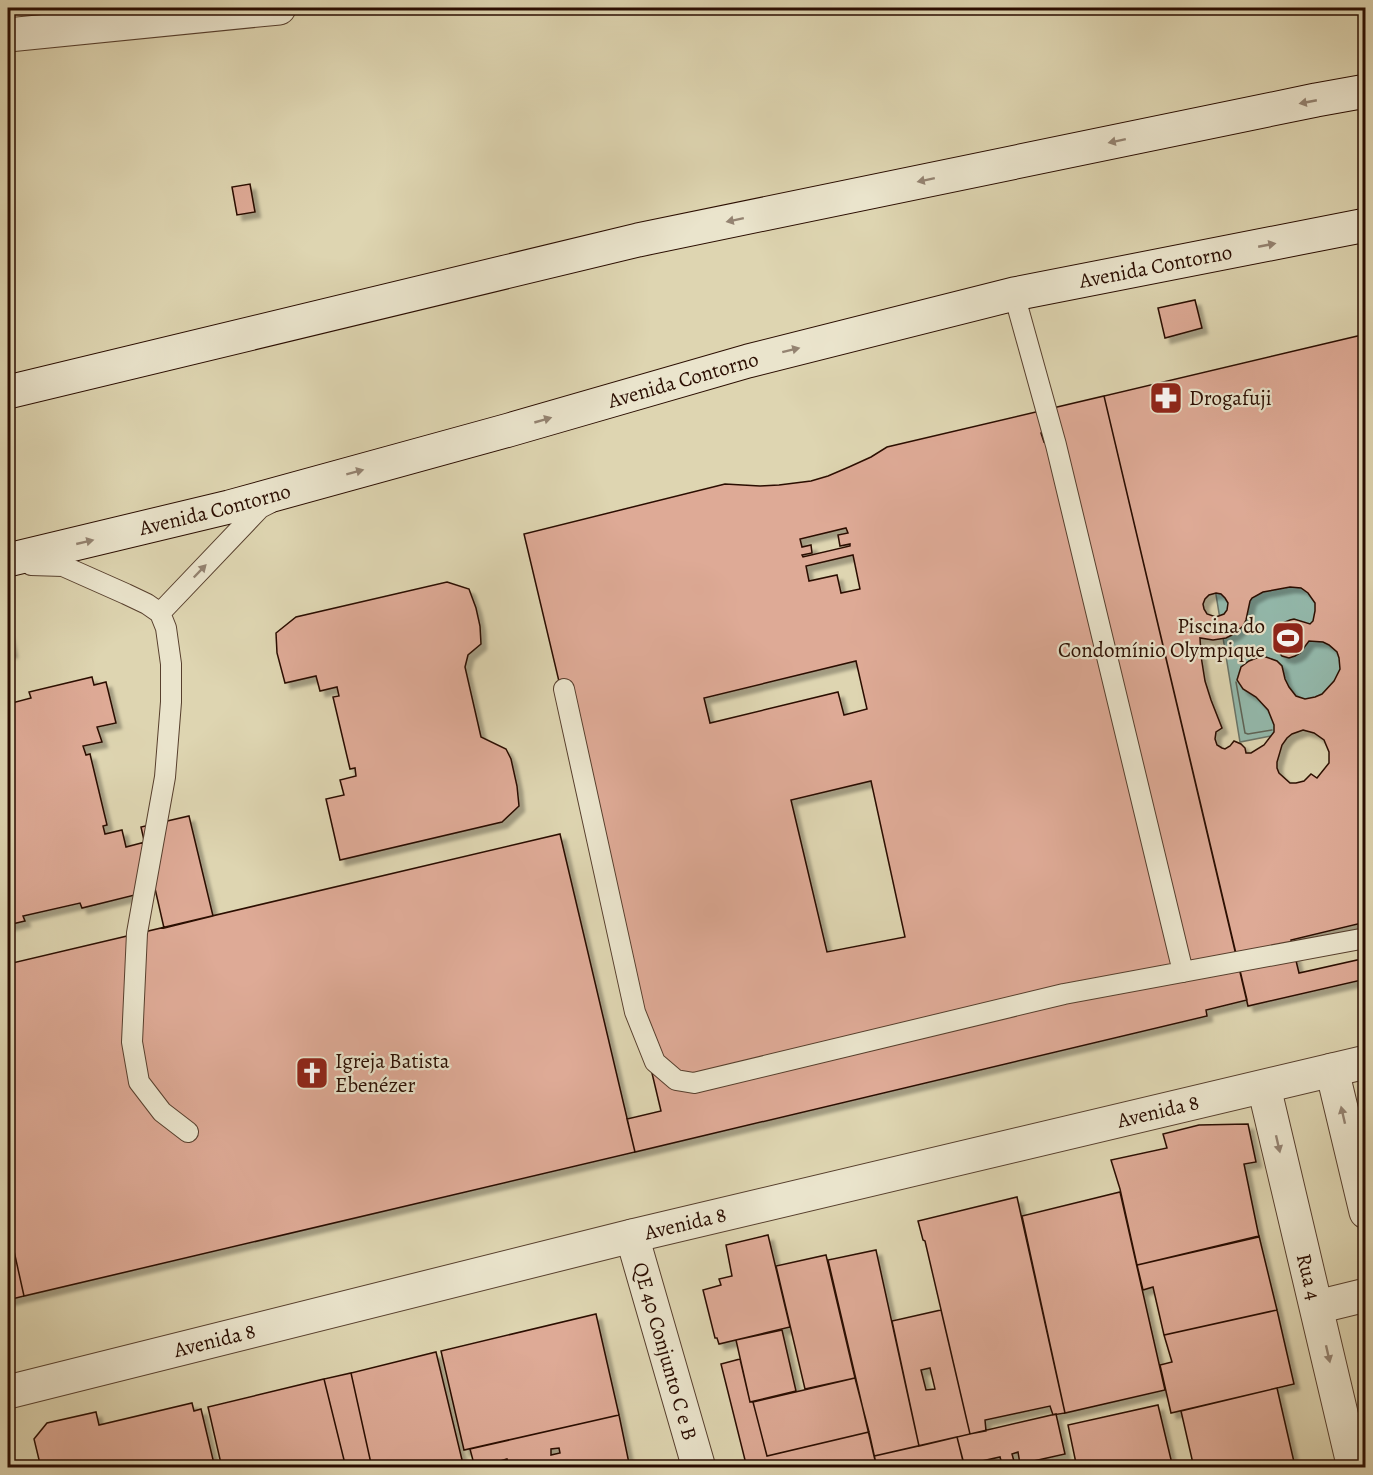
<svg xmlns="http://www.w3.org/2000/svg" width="1373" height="1475" font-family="Alegreya,serif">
  <defs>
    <filter id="shadow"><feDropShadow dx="5.5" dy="5.5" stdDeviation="1.5" flood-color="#0004"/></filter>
  </defs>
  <rect width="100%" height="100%" fill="#ded5b1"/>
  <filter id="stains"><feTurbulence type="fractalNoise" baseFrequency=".00333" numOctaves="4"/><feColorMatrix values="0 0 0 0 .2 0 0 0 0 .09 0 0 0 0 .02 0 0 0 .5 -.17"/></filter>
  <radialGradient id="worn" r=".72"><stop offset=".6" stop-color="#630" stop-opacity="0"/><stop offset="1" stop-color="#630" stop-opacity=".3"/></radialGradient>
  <!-- water -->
  <path fill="#93b9ac" stroke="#697468" stroke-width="1.5" d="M 1338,548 L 1365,718 L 1240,742 L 1212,570 Z"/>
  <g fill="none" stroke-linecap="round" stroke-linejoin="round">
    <!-- shore -->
    <path stroke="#5e6356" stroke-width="1.5" d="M 1236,682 L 1245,733 L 1248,734 L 1272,730"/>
  </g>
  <!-- building -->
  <path fill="#deaa96" stroke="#2a0d01" stroke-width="1.5" fill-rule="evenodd" filter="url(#shadow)" d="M 250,184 L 255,212 L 237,215 L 232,187 Z
    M 1195,300 L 1202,328 L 1165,338 L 1158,308 Z
    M 1366,334 L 1366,922 L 1291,940 L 1299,973 L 1366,958 L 1366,979 L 1248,1006 L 1104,396 ZM 1290,587 L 1301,588 L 1308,593 L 1315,603 L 1315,611 L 1313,621 L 1310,624 L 1294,619 L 1290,620 L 1283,623 L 1279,627 L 1275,634 L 1273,640 L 1274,646 L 1282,656 L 1289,658 L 1295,656 L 1300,653 L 1309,641 L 1323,642 L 1329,645 L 1337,652 L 1339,658 L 1340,669 L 1334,681 L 1322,694 L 1315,697 L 1305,699 L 1296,696 L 1289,687 L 1285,679 L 1282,666 L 1277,661 L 1266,657 L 1259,657 L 1249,661 L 1241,667 L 1237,680 L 1243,689 L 1256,697 L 1268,710 L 1274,725 L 1274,732 L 1264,745 L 1251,753 L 1246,753 L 1245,748 L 1241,744 L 1234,741 L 1230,746 L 1225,749 L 1222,748 L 1217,745 L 1215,739 L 1216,732 L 1222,728 L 1211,700 L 1205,681 L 1201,656 L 1200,638 L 1213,640 L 1226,638 L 1234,634 L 1243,626 L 1246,620 L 1250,601 L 1252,598 L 1263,592 ZM 1216,593 L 1221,594 L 1225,598 L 1228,603 L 1227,610 L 1224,614 L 1216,617 L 1207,614 L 1204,609 L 1203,604 L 1205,599 L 1209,595 ZM 1303,730 L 1314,733 L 1324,740 L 1329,752 L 1329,763 L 1317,778 L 1311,774 L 1304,781 L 1296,783 L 1290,783 L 1279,773 L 1277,768 L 1277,762 L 1282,745 L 1287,738 L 1292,734 Z
    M 1104,396 L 1247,1000 L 1206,1010 L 1207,1016 L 635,1152 L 627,1119 L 661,1111 L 524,534 L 725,484 L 760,486 L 779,485 L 811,481 L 828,476 L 849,467 L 871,457 L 887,447 ZM 1051,431 L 1052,440 L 1044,442 L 1041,433 ZM 846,528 L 848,533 L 838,535 L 840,546 L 850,544 L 850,546 L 803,557 L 802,555 L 812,553 L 811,545 L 802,547 L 800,539 ZM 853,555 L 860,589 L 841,593 L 837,575 L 809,581 L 806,566 ZM 856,661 L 867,709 L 844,715 L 838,692 L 710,723 L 704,698 ZM 871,781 L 905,937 L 827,952 L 791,800 Z
    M 447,582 L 469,589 L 476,608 L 480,626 L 481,644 L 468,655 L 465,667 L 481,737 L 506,749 L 511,759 L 517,786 L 519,806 L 502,822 L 340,860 L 326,799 L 344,795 L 340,780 L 356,776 L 355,768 L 350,769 L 333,697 L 339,696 L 337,687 L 320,691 L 316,676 L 285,683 L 277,653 L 276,633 L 296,617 Z
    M 8,633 L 12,652 L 8,653 Z
    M 92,677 L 94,685 L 106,682 L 116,723 L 97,727 L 102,742 L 83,746 L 86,755 L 90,754 L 107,825 L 103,826 L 105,834 L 122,830 L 126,847 L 145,842 L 143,893 L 82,908 L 80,903 L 23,916 L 25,921 L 8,925 L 8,704 L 31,698 L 29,692 Z
    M 189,816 L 213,916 L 164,928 L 141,827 Z
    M 560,834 L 635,1152 L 24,1296 L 8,1224 L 8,964 Z
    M 1248,1124 L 1256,1162 L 1244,1164 L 1259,1237 L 1137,1265 L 1120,1189 L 1111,1160 L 1167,1148 L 1163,1134 L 1199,1125 Z
    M 1120,1192 L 1165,1390 L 1065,1413 L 1022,1216 Z
    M 1017,1197 L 1065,1413 L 1053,1415 L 1050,1406 L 985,1420 L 986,1431 L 970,1434 L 925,1241 L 923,1240 L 918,1221 Z
    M 8,1224 L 24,1296 L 8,1300 Z
    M 768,1235 L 790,1327 L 719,1344 L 717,1338 L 715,1338 L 703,1290 L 721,1285 L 719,1279 L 732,1276 L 726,1245 Z
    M 1259,1236 L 1277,1310 L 1164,1335 L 1153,1287 L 1143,1290 L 1137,1265 Z
    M 876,1250 L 919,1446 L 874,1456 L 828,1260 Z
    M 826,1255 L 855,1378 L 805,1389 L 776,1266 Z
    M 941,1310 L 970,1434 L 919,1446 L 892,1321 ZM 930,1368 L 935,1389 L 926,1390 L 921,1370 Z
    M 1277,1310 L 1294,1384 L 1171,1413 L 1160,1365 L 1172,1362 L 1164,1335 Z
    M 596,1314 L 619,1415 L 464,1450 L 441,1351 Z
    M 782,1330 L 796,1391 L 750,1402 L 736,1340 Z
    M 436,1352 L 463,1464 L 448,1468 L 372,1468 L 351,1373 Z
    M 740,1359 L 750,1402 L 753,1402 L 767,1456 L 869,1432 L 877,1468 L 747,1468 L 721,1364 Z
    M 351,1373 L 372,1468 L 346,1468 L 324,1379 Z
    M 855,1378 L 869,1432 L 767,1456 L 753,1402 Z
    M 324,1379 L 346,1468 L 222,1468 L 208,1407 Z
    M 1277,1388 L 1294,1462 L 1270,1468 L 1194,1468 L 1181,1411 Z
    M 192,1403 L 194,1411 L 201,1409 L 215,1468 L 41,1468 L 34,1439 L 47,1423 L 96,1412 L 99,1425 Z
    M 1158,1405 L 1173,1468 L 1077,1468 L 1068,1425 Z
    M 1056,1414 L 1065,1454 L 1020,1464 L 1018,1452 L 1012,1454 L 1015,1465 L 1005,1468 L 1003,1468 L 1000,1457 L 964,1465 L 957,1437 Z
    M 619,1415 L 630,1468 L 475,1468 L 470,1449 ZM 559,1448 L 560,1453 L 551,1455 L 551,1449 ZM 507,1459 L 509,1464 L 500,1466 L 500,1461 Z
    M 957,1437 L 965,1468 L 877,1468 L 874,1456 Z
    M 467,1461 L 468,1468 L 448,1468 L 463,1464 L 462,1462 Z
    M 1294,1462 L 1295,1468 L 1270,1468 L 1272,1467 Z"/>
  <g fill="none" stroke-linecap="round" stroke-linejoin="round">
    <!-- service casing -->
    <g stroke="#573f2d" stroke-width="22">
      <path id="service" d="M 1014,294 L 1056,445 L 1183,972
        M 31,565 L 63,566 L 126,594 L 147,604 L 160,613 L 166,628 L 171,664 L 171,702 L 165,777 L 137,933 L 132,1042 L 139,1082 L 162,1112 L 188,1132
        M 160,613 L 260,508 L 270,503
        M 564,689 L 635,1012 L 655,1062 L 676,1080 L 694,1083 L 1064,994 L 1366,938"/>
    </g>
    <!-- minor casing -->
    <g stroke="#573f2d" stroke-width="35">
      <g id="minor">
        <path d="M 8,35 L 279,8"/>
        <path d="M 1332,1070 L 1366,1212"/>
        <path id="s1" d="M 1264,1087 L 1354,1468"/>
        <path id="s2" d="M 632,1236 L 699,1468"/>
        <path d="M 1317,1307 L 1366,1295"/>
        <path id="s3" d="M 8,1392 L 632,1236 L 1366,1062"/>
      </g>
    </g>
    <!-- secondary casing -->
    <g stroke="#2a0d01" stroke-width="35">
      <g id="secondary">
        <path d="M 8,392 L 638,240 L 1316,100 L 1366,91"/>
        <path id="s4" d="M 8,560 L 229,507 L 509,430 L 748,361 L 1014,294 L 1366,225"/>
      </g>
    </g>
    <!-- service -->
    <use href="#service" stroke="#eae4cc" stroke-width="20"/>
    <!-- minor -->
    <use href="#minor" stroke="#eae4cc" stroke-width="33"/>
    <!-- secondary -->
    <use href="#secondary" stroke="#eae4cc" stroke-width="33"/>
  </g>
  <!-- one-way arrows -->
  <defs><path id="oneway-solid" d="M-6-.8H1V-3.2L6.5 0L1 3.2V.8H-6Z" transform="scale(1.5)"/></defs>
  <g fill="#948371">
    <use href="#oneway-solid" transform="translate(1308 102) rotate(169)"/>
    <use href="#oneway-solid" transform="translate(1117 141) rotate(168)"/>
    <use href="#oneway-solid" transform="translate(926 180) rotate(168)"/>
    <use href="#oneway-solid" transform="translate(735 220) rotate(168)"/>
    <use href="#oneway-solid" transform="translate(1267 245) rotate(-11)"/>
    <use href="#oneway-solid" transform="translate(791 350) rotate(-14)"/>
    <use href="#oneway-solid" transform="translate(543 420) rotate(-16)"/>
    <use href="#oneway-solid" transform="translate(355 472) rotate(-15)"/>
    <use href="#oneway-solid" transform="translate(85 542) rotate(-13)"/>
    <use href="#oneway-solid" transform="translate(200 571) rotate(-46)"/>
    <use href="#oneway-solid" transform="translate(1343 1115) rotate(-103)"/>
    <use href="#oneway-solid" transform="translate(1278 1144) rotate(77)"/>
    <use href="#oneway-solid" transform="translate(1328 1354) rotate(77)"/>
  </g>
  <!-- icons -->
  <defs>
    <g id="pharmacy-square" transform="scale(1.725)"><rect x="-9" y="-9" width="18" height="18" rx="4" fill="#8f2418" stroke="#eae4cc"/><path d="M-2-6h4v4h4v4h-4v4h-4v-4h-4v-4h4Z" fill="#fff"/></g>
    <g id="stadium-square" transform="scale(1.725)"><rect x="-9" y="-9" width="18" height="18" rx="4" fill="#8f2418" stroke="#eae4cc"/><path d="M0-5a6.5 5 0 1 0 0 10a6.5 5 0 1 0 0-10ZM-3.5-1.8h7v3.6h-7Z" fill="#fff"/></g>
    <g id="church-square" transform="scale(1.725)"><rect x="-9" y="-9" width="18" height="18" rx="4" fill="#8f2418" stroke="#eae4cc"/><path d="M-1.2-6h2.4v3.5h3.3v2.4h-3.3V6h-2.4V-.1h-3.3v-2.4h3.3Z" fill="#fff"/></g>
  </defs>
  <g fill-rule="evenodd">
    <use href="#pharmacy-square" x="1166" y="398"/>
    <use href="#stadium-square" x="1288" y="638"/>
    <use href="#church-square" x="312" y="1073"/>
  </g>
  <g text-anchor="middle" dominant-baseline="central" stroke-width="4.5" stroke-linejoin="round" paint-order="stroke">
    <!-- street labels -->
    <g font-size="21" fill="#2a0d01" stroke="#eae4cc">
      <text stroke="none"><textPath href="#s4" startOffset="1185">Avenida Contorno</textPath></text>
      <text stroke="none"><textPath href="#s4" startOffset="699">Avenida Contorno</textPath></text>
      <text stroke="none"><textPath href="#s4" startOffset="213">Avenida Contorno</textPath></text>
      <text stroke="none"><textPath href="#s3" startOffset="1184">Avenida 8</textPath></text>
      <text stroke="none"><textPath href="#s3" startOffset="698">Avenida 8</textPath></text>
      <text stroke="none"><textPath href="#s1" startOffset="195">Rua 4</textPath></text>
      <text stroke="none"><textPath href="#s3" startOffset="213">Avenida 8</textPath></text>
      <text stroke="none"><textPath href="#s2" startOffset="120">QE 40 Conjunto C e B</textPath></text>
    </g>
    <!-- poi labels -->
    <g font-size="21" fill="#2a0d01" stroke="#eae4cc" text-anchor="start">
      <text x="1189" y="398">Drogafuji</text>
      <text x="1265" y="626" text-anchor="end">Piscina do<tspan x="1265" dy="24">Condomínio Olympique</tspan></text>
      <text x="335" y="1061">Igreja Batista<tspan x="335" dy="24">Ebenézer</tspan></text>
    </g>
  </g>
  <!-- margin -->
  <rect width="1373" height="1475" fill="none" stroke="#ded5b1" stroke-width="30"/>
  <rect x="9" y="9" width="1355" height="1457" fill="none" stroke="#2a0d01" stroke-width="3"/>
  <rect x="15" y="15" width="1343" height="1445" fill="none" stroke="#2a0d01" stroke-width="1.5"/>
  <rect width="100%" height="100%" filter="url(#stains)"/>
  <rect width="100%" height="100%" fill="url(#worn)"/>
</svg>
